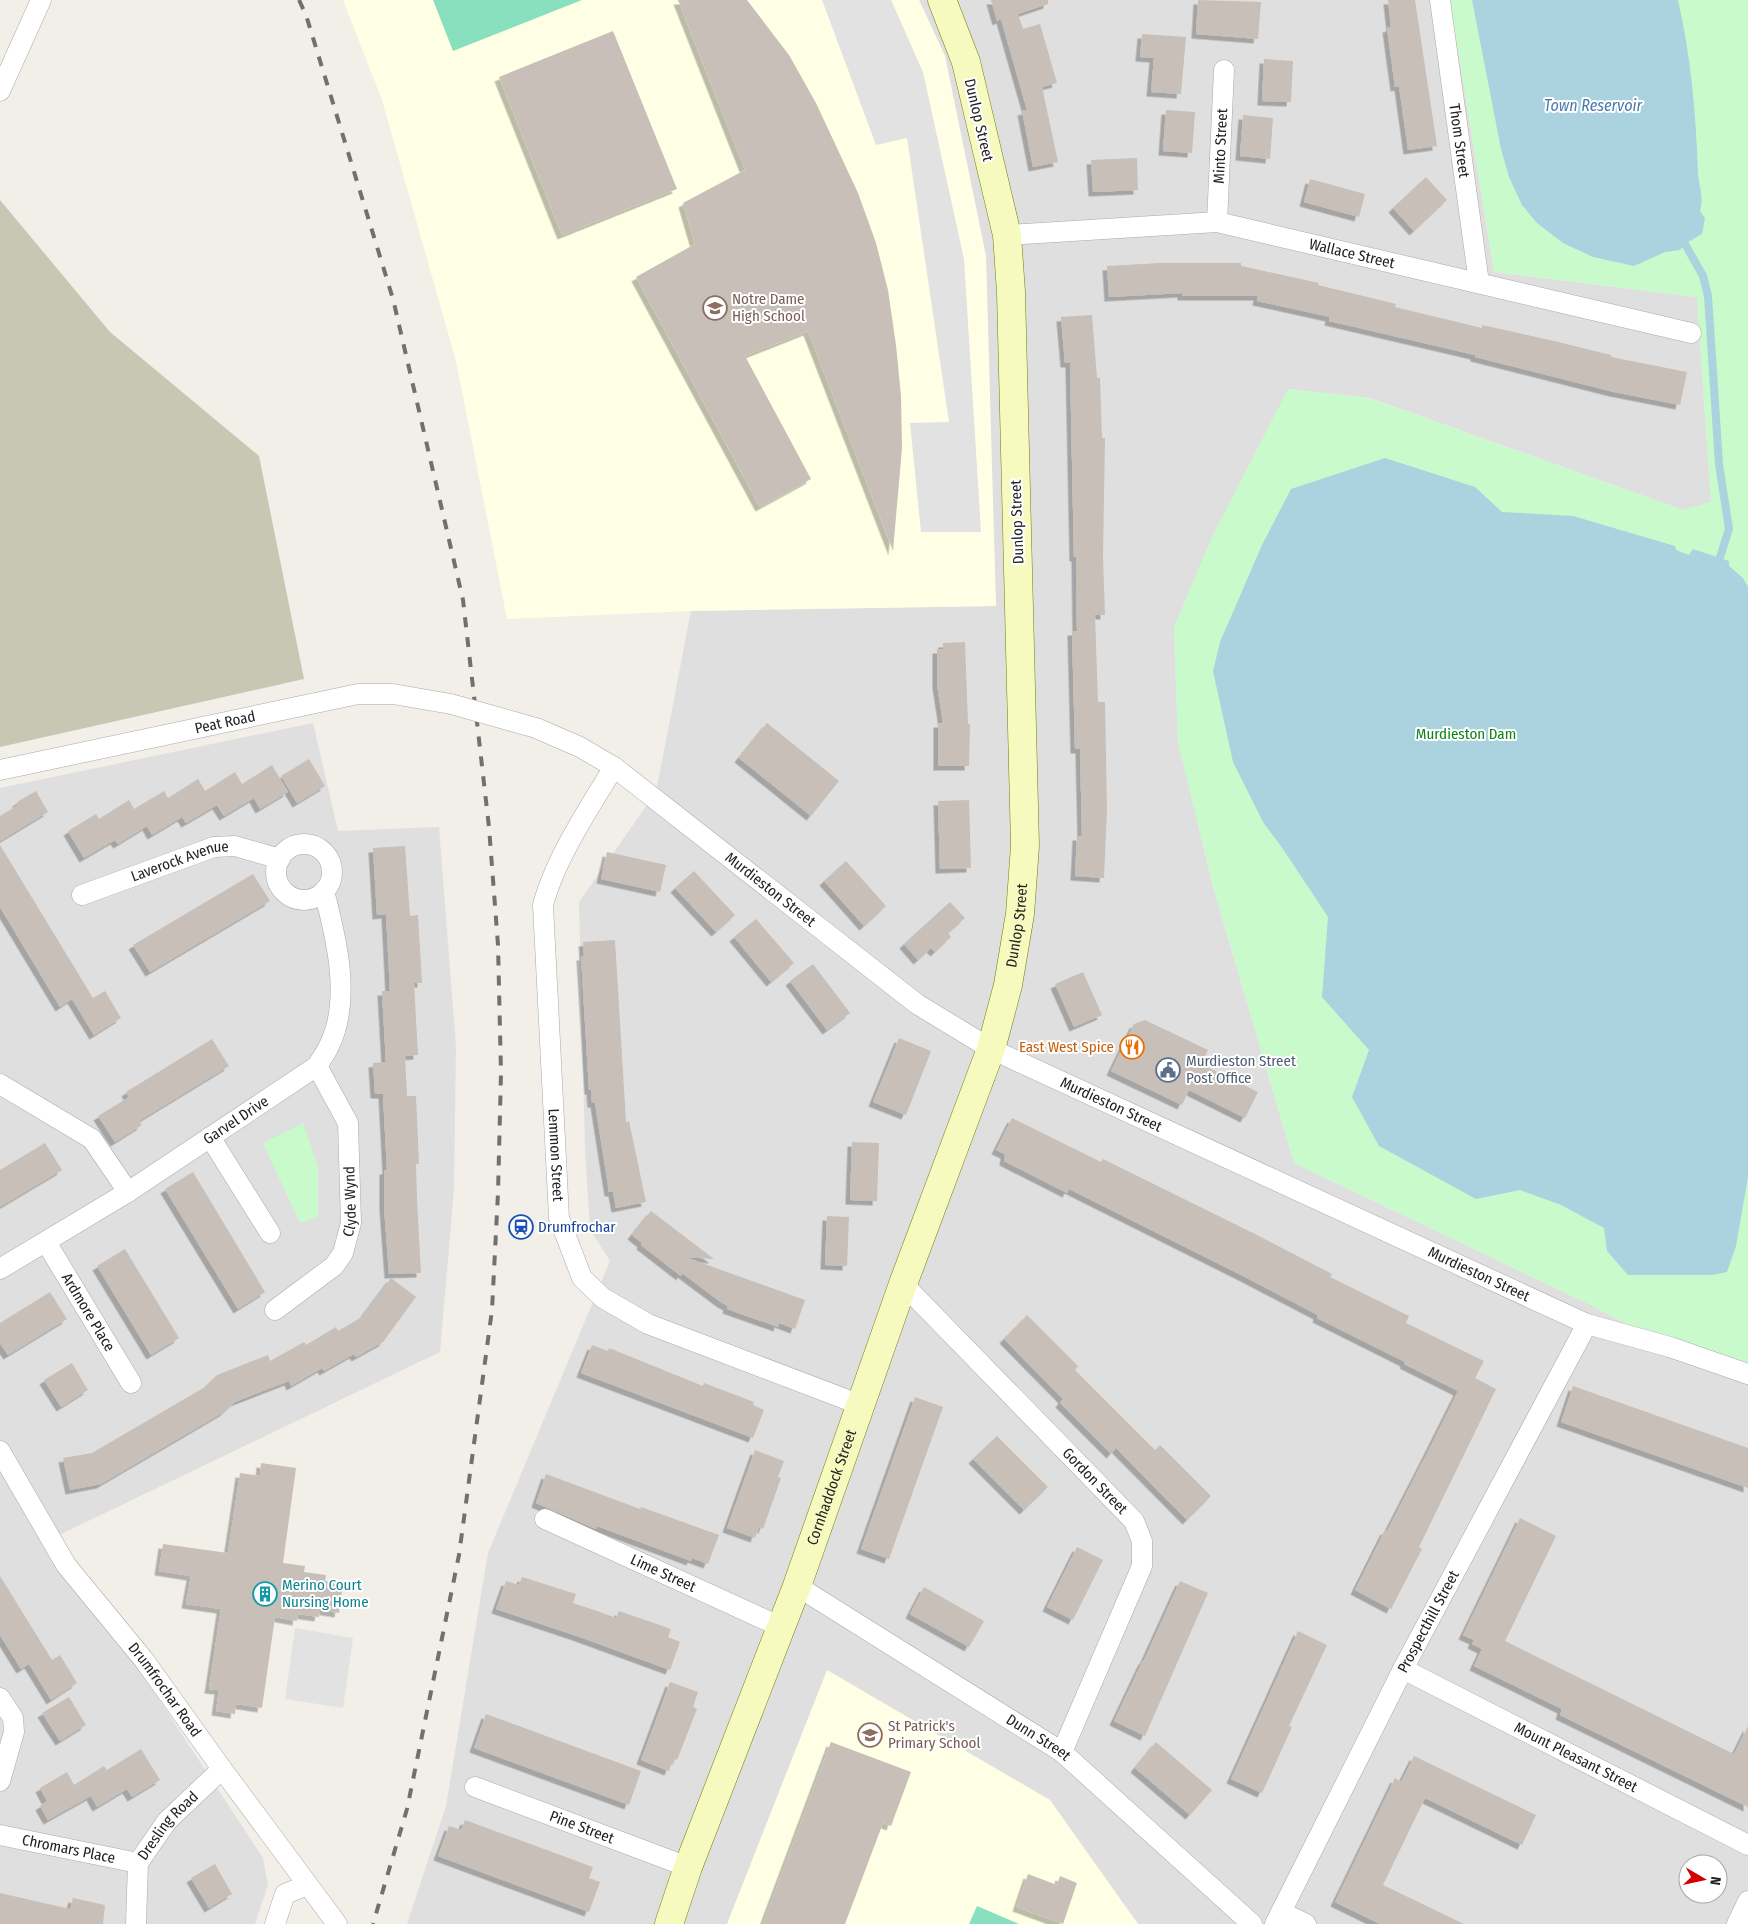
<svg xmlns="http://www.w3.org/2000/svg" width="1748" height="1924" font-family="'Fira Sans Condensed',sans-serif">
  <defs>
    <filter id="shadow"><feDropShadow dx="-4.5" dy="4.5" stdDeviation="0" flood-color="#0004"/></filter>
  </defs>
  <rect width="100%" height="100%" fill="#f2efe9"/>
  <!-- residential -->
  <path fill="#e0dfdf" fill-rule="evenodd" d="M 919,0 L 1450,0 L 1494,272 L 1697,297 L 1711,502 L 1683,510 L 1370,398 L 1289,389 L 1174,627 L 1178,742 L 1214,890 L 1294,1163 L 1587,1303 L 1670,1347 L 1748,1368 L 1748,1924 L 407,1924 L 446,1806 L 488,1553 L 610,1261 L 590,1229 L 585,1150 L 579,902 L 656,792 L 691,611 L 996,606 L 945,56 ZM 1688,1864 L 1718,1864 L 1718,1894 L 1688,1894 Z
    M 313,723 L 338,831 L 439,827 L 456,1046 L 454,1189 L 440,1352 L 53,1538 L 263,1858 L 268,1885 L 255,1924 L 0,1924 L 0,788 Z"/>
  <!-- education -->
  <path fill="#ffffe5" d="M 343,0 L 919,0 L 945,56 L 986,256 L 996,606 L 691,611 L 507,619 L 456,361 L 382,100 Z
    M 827,1670 L 1050,1800 L 1138,1924 L 727,1924 Z"/>
  <!-- construction -->
  <path fill="#c7c7b4" d="M 0,200 L 110,332 L 259,456 L 304,679 L 0,747 Z"/>
  <!-- park -->
  <path fill="#c8facc" d="M 1450,0 L 1748,0 L 1748,1368 L 1670,1347 L 1587,1303 L 1294,1163 L 1214,890 L 1178,742 L 1174,627 L 1212,537 L 1288,389 L 1369,398 L 1683,510 L 1711,502 L 1697,297 L 1494,272 Z
    M 303,1123 L 318,1167 L 318,1217 L 300,1223 L 263,1143 Z"/>
  <!-- pitch -->
  <path fill="#88e0be" d="M 433,0 L 582,0 L 453,51 Z
    M 977,1906 L 1019,1924 L 969,1924 Z"/>
  <!-- parking -->
  <path fill="#e2e2e2" d="M 822,0 L 891,0 L 923,72 L 964,259 L 981,532 L 921,532 L 910,423 L 949,422 L 907,138 L 876,145 Z
    M 295,1628 L 353,1638 L 343,1708 L 285,1699 Z"/>
  <!-- water -->
  <path fill="#aad3df" d="M 1472,0 L 1678,0 C 1691,56 1696,115 1698,173 C 1699,187 1704,196 1700,211 L 1705,218 L 1702,234 L 1685,244 L 1680,250 L 1665,252 L 1634,266 L 1593,257 L 1563,243 L 1537,223 L 1522,205 L 1509,177 L 1501,149 Z
    M 1385,458 L 1475,487 L 1502,512 L 1573,516 L 1675,546 L 1676,550 L 1689,555 L 1693,549 L 1729,561 L 1729,566 L 1743,578 L 1748,587 L 1748,1177 L 1736,1246 L 1727,1272 L 1712,1275 L 1628,1275 L 1607,1251 L 1604,1228 L 1561,1205 L 1520,1190 L 1476,1199 L 1379,1146 L 1352,1097 L 1369,1050 L 1322,997 L 1328,917 L 1283,849 L 1263,822 L 1233,762 L 1213,671 L 1220,642 L 1262,545 L 1291,489 Z"/>
  <g fill="none" stroke-linecap="round" stroke-linejoin="round">
    <!-- stream -->
    <path stroke="#aad3df" stroke-width="8" d="M 1685,244 L 1703,276 L 1708,296 L 1719,464 L 1729,529 L 1720,557"/>
  </g>
  <!-- building -->
  <path fill="#c7bfb8" filter="url(#shadow)" d="M 678,0 L 747,0 L 789,55 L 816,103 L 858,193 L 876,243 L 888,290 L 896,345 L 901,396 L 902,448 L 893,551 L 808,331 L 745,356 L 811,479 L 760,507 L 636,277 L 695,244 L 683,203 L 745,170 Z
    M 991,0 L 1048,0 L 1048,4 L 1018,14 L 1023,29 L 1040,24 L 1057,83 L 1042,87 L 1058,162 L 1033,167 L 1022,111 L 1027,110 L 1001,19 L 997,21 Z
    M 1198,0 L 1261,2 L 1258,39 L 1196,34 Z
    M 1388,0 L 1415,0 L 1437,146 L 1408,150 L 1399,86 L 1395,87 L 1387,28 L 1391,27 Z
    M 613,31 L 677,189 L 562,235 L 499,77 Z
    M 1142,34 L 1186,37 L 1181,94 L 1151,92 L 1154,58 L 1140,57 Z
    M 1264,59 L 1293,61 L 1291,102 L 1262,101 Z
    M 1166,110 L 1195,112 L 1192,153 L 1163,151 Z
    M 1243,115 L 1273,118 L 1270,159 L 1240,156 Z
    M 1137,158 L 1138,190 L 1093,192 L 1091,160 Z
    M 1426,177 L 1447,200 L 1414,231 L 1393,208 Z
    M 1310,179 L 1365,194 L 1359,217 L 1304,202 Z
    M 1160,263 L 1241,263 L 1241,266 L 1319,283 L 1318,285 L 1396,304 L 1395,307 L 1482,328 L 1482,325 L 1554,341 L 1611,355 L 1611,357 L 1687,372 L 1680,405 L 1614,392 L 1475,357 L 1475,355 L 1329,321 L 1330,317 L 1257,301 L 1258,296 L 1182,296 L 1182,293 L 1109,297 L 1107,266 Z
    M 1092,315 L 1097,378 L 1100,378 L 1102,438 L 1105,438 L 1103,557 L 1105,615 L 1095,615 L 1098,702 L 1105,702 L 1107,810 L 1104,878 L 1075,876 L 1077,836 L 1082,836 L 1080,749 L 1075,749 L 1072,631 L 1077,631 L 1076,557 L 1074,557 L 1070,363 L 1065,363 L 1061,317 Z
    M 965,642 L 968,724 L 970,724 L 969,766 L 938,766 L 938,723 L 943,723 L 937,684 L 937,649 L 943,649 L 943,643 Z
    M 767,723 L 839,781 L 811,816 L 739,758 Z
    M 309,759 L 325,786 L 297,803 L 281,776 Z
    M 272,765 L 288,792 L 260,809 L 254,798 L 224,816 L 217,805 L 186,823 L 182,817 L 152,835 L 147,826 L 118,844 L 115,840 L 84,858 L 68,831 L 96,814 L 99,819 L 129,800 L 134,809 L 164,791 L 168,798 L 198,779 L 205,791 L 235,772 L 242,784 Z
    M 36,791 L 48,812 L 0,841 L 0,816 L 18,805 L 17,802 Z
    M 969,800 L 971,868 L 940,869 L 938,801 Z
    M 0,845 L 93,998 L 105,991 L 121,1018 L 94,1035 L 72,999 L 60,1007 L 0,907 Z
    M 405,846 L 410,916 L 418,915 L 422,983 L 414,983 L 418,1055 L 405,1056 L 407,1096 L 416,1096 L 419,1164 L 416,1164 L 417,1200 L 421,1273 L 389,1274 L 384,1206 L 384,1170 L 387,1170 L 383,1094 L 375,1094 L 373,1063 L 386,1062 L 382,991 L 390,991 L 386,914 L 377,915 L 373,848 Z
    M 607,852 L 666,865 L 660,892 L 601,879 Z
    M 846,861 L 886,906 L 864,926 L 824,881 Z
    M 694,871 L 735,915 L 716,932 L 675,888 Z
    M 253,874 L 270,901 L 150,972 L 133,945 Z
    M 950,902 L 965,918 L 948,933 L 951,937 L 935,952 L 931,948 L 918,960 L 904,944 Z
    M 756,919 L 794,963 L 771,982 L 734,937 Z
    M 615,940 L 626,1122 L 629,1121 L 646,1202 L 616,1208 L 613,1192 L 609,1192 L 595,1103 L 592,1103 L 591,1090 L 589,1090 L 581,956 L 584,956 L 583,942 Z
    M 813,964 L 850,1013 L 827,1030 L 790,981 Z
    M 1083,972 L 1102,1015 L 1074,1027 L 1055,984 Z
    M 1145,1020 L 1208,1050 L 1201,1064 L 1258,1092 L 1245,1118 L 1189,1090 L 1182,1105 L 1111,1071 L 1134,1024 Z
    M 899,1038 L 931,1051 L 906,1115 L 873,1102 Z
    M 212,1039 L 229,1066 L 139,1121 L 142,1125 L 115,1142 L 98,1116 L 129,1097 L 126,1092 Z
    M 1012,1118 L 1101,1162 L 1103,1159 L 1259,1236 L 1332,1274 L 1330,1277 L 1409,1316 L 1406,1323 L 1484,1361 L 1475,1378 L 1496,1389 L 1419,1547 L 1422,1549 L 1391,1609 L 1355,1590 L 1385,1530 L 1387,1531 L 1426,1455 L 1458,1391 L 1404,1364 L 1405,1362 L 1317,1318 L 1318,1315 L 1245,1277 L 1069,1189 L 1067,1193 L 1004,1161 L 1005,1154 L 996,1150 Z
    M 852,1142 L 879,1143 L 877,1201 L 850,1200 Z
    M 45,1143 L 62,1170 L 0,1207 L 0,1170 Z
    M 193,1172 L 265,1292 L 238,1309 L 165,1189 Z
    M 651,1211 L 714,1259 L 685,1257 L 805,1300 L 795,1329 L 779,1323 L 778,1327 L 727,1309 L 728,1306 L 722,1303 L 682,1273 L 681,1276 L 641,1245 L 642,1243 L 632,1235 Z
    M 827,1216 L 849,1217 L 847,1266 L 825,1265 Z
    M 125,1249 L 179,1338 L 151,1355 L 97,1266 Z
    M 391,1278 L 416,1297 L 383,1342 L 356,1357 L 354,1354 L 324,1371 L 322,1368 L 291,1386 L 289,1381 L 235,1402 L 224,1412 L 101,1484 L 70,1490 L 63,1458 L 92,1453 L 205,1387 L 217,1375 L 268,1355 L 270,1361 L 304,1342 L 306,1345 L 336,1327 L 338,1331 L 362,1317 Z
    M 50,1292 L 67,1319 L 8,1355 L 0,1343 L 0,1323 Z
    M 1027,1315 L 1078,1366 L 1075,1370 L 1155,1450 L 1160,1445 L 1211,1496 L 1187,1520 L 1116,1448 L 1111,1454 L 1060,1403 L 1063,1399 L 1004,1339 Z
    M 592,1345 L 608,1351 L 609,1348 L 703,1386 L 704,1383 L 754,1402 L 753,1405 L 764,1410 L 753,1438 L 581,1373 Z
    M 72,1363 L 88,1390 L 61,1407 L 44,1380 Z
    M 1573,1386 L 1748,1448 L 1748,1488 L 1561,1422 Z
    M 915,1397 L 943,1407 L 889,1559 L 861,1549 Z
    M 997,1436 L 1048,1487 L 1024,1510 L 973,1459 Z
    M 755,1450 L 784,1461 L 778,1477 L 781,1478 L 763,1529 L 759,1527 L 755,1538 L 727,1528 Z
    M 261,1463 L 296,1468 L 283,1563 L 305,1566 L 304,1572 L 326,1575 L 325,1581 L 343,1584 L 339,1613 L 320,1610 L 319,1617 L 298,1614 L 297,1621 L 275,1617 L 262,1708 L 236,1704 L 235,1714 L 216,1711 L 219,1690 L 209,1689 L 221,1609 L 186,1604 L 191,1576 L 159,1571 L 163,1544 L 228,1553 L 240,1473 L 260,1476 Z
    M 546,1474 L 640,1509 L 641,1507 L 719,1535 L 708,1564 L 692,1558 L 691,1561 L 597,1526 L 596,1529 L 536,1503 Z
    M 1520,1518 L 1556,1536 L 1505,1641 L 1734,1754 L 1748,1726 L 1748,1807 L 1560,1715 L 1562,1709 L 1474,1666 L 1482,1649 L 1472,1644 L 1474,1640 L 1463,1635 Z
    M 1077,1547 L 1103,1560 L 1073,1620 L 1047,1607 Z
    M 0,1576 L 52,1660 L 60,1655 L 77,1683 L 51,1700 L 29,1664 L 21,1669 L 0,1635 Z
    M 522,1577 L 576,1594 L 573,1603 L 600,1612 L 616,1618 L 619,1611 L 671,1629 L 668,1637 L 680,1642 L 670,1670 L 577,1636 L 496,1609 L 506,1581 L 519,1585 Z
    M 1180,1581 L 1208,1593 L 1145,1736 L 1114,1721 L 1143,1660 L 1144,1660 Z
    M 924,1587 L 984,1621 L 969,1647 L 910,1614 Z
    M 1298,1631 L 1327,1645 L 1289,1726 L 1292,1727 L 1262,1793 L 1231,1779 Z
    M 670,1682 L 698,1692 L 693,1707 L 697,1709 L 677,1760 L 674,1758 L 669,1771 L 641,1760 Z
    M 69,1697 L 86,1725 L 60,1741 L 42,1713 Z
    M 486,1714 L 641,1771 L 629,1805 L 474,1748 Z
    M 831,1742 L 911,1772 L 891,1826 L 883,1823 L 845,1924 L 763,1924 Z
    M 1156,1742 L 1212,1790 L 1190,1815 L 1135,1768 Z
    M 141,1749 L 160,1780 L 132,1797 L 127,1789 L 97,1807 L 91,1796 L 48,1820 L 40,1806 L 47,1801 L 40,1788 L 67,1772 L 74,1785 L 104,1766 L 107,1770 Z
    M 1414,1756 L 1536,1815 L 1522,1845 L 1425,1798 L 1383,1885 L 1464,1924 L 1380,1924 L 1335,1902 L 1395,1778 L 1401,1782 Z
    M 465,1820 L 593,1867 L 589,1878 L 600,1882 L 589,1912 L 438,1856 L 449,1826 L 461,1830 Z
    M 215,1864 L 232,1894 L 209,1908 L 191,1878 Z
    M 1028,1874 L 1057,1885 L 1060,1876 L 1077,1883 L 1063,1924 L 1017,1907 Z
    M 0,1893 L 70,1909 L 73,1898 L 105,1905 L 103,1924 L 0,1924 Z"/>
  <g fill="none" stroke-linecap="round" stroke-linejoin="round">
    <!-- street casing -->
    <g stroke="#a9a9a9" stroke-width="21">
      <g id="street">
        <path id="s1" d="M 1440,0 L 1479,283"/>
        <path d="M 0,91 L 41,0"/>
        <path id="s2" d="M 1217,222 L 1224,70"/>
        <path id="s3" d="M 1007,235 L 1217,222 L 1691,333"/>
        <path id="s4" d="M 536,728 L 580,747 L 614,767 L 917,1004 L 991,1049 L 1587,1324 L 1670,1347 L 1748,1374"/>
        <path id="s5" d="M 614,767 C 589,808 555,859 543,905 L 559,1218 L 582,1278 L 603,1298 L 648,1324 L 861,1405"/>
        <path id="s6" d="M 0,770 L 358,694 L 393,694 L 451,704"/>
        <circle cx="304" cy="872" r="28"/>
        <path id="s7" d="M 82,895 L 214,847 L 235,846 L 280,859"/>
        <path d="M 0,1084 L 92,1139 L 128,1192"/>
        <path d="M 210,1137 L 270,1233"/>
        <path id="s8" d="M 46,1242 L 131,1383"/>
        <path id="s9" d="M 0,1269 L 128,1192 L 317,1066 C 321,1059 326,1053 329,1046 C 352,1000 336,937 324,891"/>
        <path id="s10" d="M 903,1284 L 1134,1521 L 1142,1541 L 1142,1566 L 1062,1752"/>
        <path id="s11" d="M 275,1310 L 334,1266 L 343,1253 L 351,1223 L 348,1123 L 317,1066"/>
        <path id="s12" d="M 0,1451 L 66,1565 L 144,1660 L 222,1769 L 337,1924"/>
        <path id="s13" d="M 545,1519 L 781,1627"/>
        <path id="s14" d="M 797,1586 L 1062,1752 L 1252,1924"/>
        <path id="s15" d="M 1403,1669 L 1748,1845"/>
        <path d="M 0,1698 L 13,1718 L 14,1732 L 0,1781"/>
        <path id="s16" d="M 475,1787 L 688,1867"/>
        <path id="s17" d="M 0,1835 L 138,1863"/>
        <path d="M 1281,1912 L 1306,1924"/>
        <path id="s18" d="M 136,1924 L 138,1863 L 167,1821 L 222,1769"/>
        <path d="M 275,1924 L 285,1894 L 307,1885"/>
        <path id="s19" d="M 1275,1924 L 1403,1669 L 1587,1324"/>
        <path d="M 1737,1924 L 1748,1901"/>
      </g>
    </g>
    <!-- secondary casing -->
    <g stroke="#707d05" stroke-width="29">
      <g id="secondary">
        <path id="s20" d="M 669,1924 L 688,1867 L 797,1586 L 903,1284 L 991,1049 L 1008,985 L 1020,914 L 1025,846 L 1011,292 L 1007,235 L 966,62 L 942,0"/>
      </g>
    </g>
    <!-- street -->
    <use href="#street" stroke="#fff" stroke-width="20"/>
    <!-- secondary -->
    <use href="#secondary" stroke="#f7fabf" stroke-width="28"/>
    <!-- rail -->
    <path stroke="#707070" stroke-width="4" stroke-dasharray="10 10" stroke-linecap="butt" d="M 299,0 L 306,15 L 393,299 L 463,600 L 489,827 L 498,945 L 501,1073 L 498,1193 L 492,1310 L 459,1555 L 407,1809 L 373,1924"/>
    <!-- street-bridge casing -->
    <g stroke="#a9a9a9" stroke-width="21" stroke-linecap="butt">
      <path id="street-bridge" d="M 451,704 L 536,728"/>
    </g>
    <!-- street-bridge -->
    <use href="#street-bridge" stroke="#fff" stroke-width="20"/>
  </g>
  <!-- icons -->
  <defs>
    <g id="school-ring" transform="scale(1.25)"><circle r="9.5" fill="#fff" stroke="#8d6e63" stroke-width="1.5"/><path d="M0-5L7-2L0 1L-7-2ZM-4 1L0 2.5L4 1V4Q0 6-4 4Z" fill="#8d6e63"/></g>
    <g id="restaurant-ring" transform="scale(1.25)"><circle r="9.5" fill="#fff" stroke="#e8710a" stroke-width="1.5"/><path d="M-5-6h1v4h1v-4h1v4h1v-4h1v5L-1.5 .5V6h-2V.5L-5-1ZM5-6V6H3V1.5H1.5Q1.5-4 5-6Z" fill="#e8710a"/></g>
    <g id="civic-ring" transform="scale(1.25)"><circle r="9.5" fill="#fff" stroke="#5c6f8a" stroke-width="1.5"/><path d="M-.6-6.5H3V-4.5H.6V-3L4-1V1h2V6H-6V1h2V-1L-.6-3ZM-1.2 2.5V6h2.4V2.5Z" fill="#5c6f8a"/></g>
    <g id="station-ring" transform="scale(1.25)"><circle r="9.5" fill="#fff" stroke="#1a4fb4" stroke-width="1.5"/><path d="M-3-6H3Q5-6 5-4V2Q5 4 3 4L4.5 6H3L1.5 4h-3L-3 6H-4.5L-3 4Q-5 4-5 2V-4Q-5-6-3-6ZM-3.5-4v3h7v-3ZM-3.5 1v1.5H-2V1ZM2 1v1.5H3.5V1Z" fill="#1a4fb4"/></g>
    <g id="building-ring" transform="scale(1.25)"><circle r="9.5" fill="#fff" stroke="#0f9aa8" stroke-width="1.5"/><path d="M-4-6H4V6H1V3H-1V6H-4ZM-2.5-4.3h1.7v1.8h-1.7ZM.8-4.3h1.7v1.8H.8ZM-2.5-1h1.7V.8h-1.7ZM.8-1h1.7V.8H.8Z" fill="#0f9aa8"/></g>
  </defs>
  <g fill-rule="evenodd">
    <use href="#school-ring" x="715" y="308"/>
    <use href="#restaurant-ring" x="1132" y="1047"/>
    <use href="#civic-ring" x="1168" y="1070"/>
    <use href="#station-ring" x="521" y="1227"/>
    <use href="#building-ring" x="265" y="1594"/>
    <use href="#school-ring" x="870" y="1735"/>
  </g>
  <g text-anchor="middle" dominant-baseline="central" stroke-width="4" stroke-linejoin="round" paint-order="stroke">
    <!-- street labels -->
    <g font-size="15" fill="#222" stroke="#fff">
      <text transform="translate(979 120) rotate(77)">Dunlop Street</text>
      <text stroke="none"><textPath href="#s1" startOffset="142">Thom Street</textPath></text>
      <text stroke="none"><textPath href="#s2" startOffset="76">Minto Street</textPath></text>
      <text stroke="none"><textPath href="#s3" startOffset="349">Wallace Street</textPath></text>
      <text transform="translate(1017 522) rotate(-92)">Dunlop Street</text>
      <text stroke="none"><textPath href="#s6" startOffset="230">Peat Road</textPath></text>
      <text stroke="none"><textPath href="#s7" startOffset="104">Laverock Avenue</textPath></text>
      <text stroke="none"><textPath href="#s4" startOffset="286">Murdieston Street</textPath></text>
      <text stroke="none"><textPath href="#s20" startOffset="1059">Dunlop Street</textPath></text>
      <text stroke="none"><textPath href="#s4" startOffset="691">Murdieston Street</textPath></text>
      <text stroke="none"><textPath href="#s9" startOffset="279">Garvel Drive</textPath></text>
      <text stroke="none"><textPath href="#s5" startOffset="406">Lemmon Street</textPath></text>
      <text stroke="none"><textPath href="#s11" startOffset="142">Clyde Wynd</textPath></text>
      <text stroke="none"><textPath href="#s4" startOffset="1096">Murdieston Street</textPath></text>
      <text stroke="none"><textPath href="#s8" startOffset="82">Ardmore Place</textPath></text>
      <text stroke="none"><textPath href="#s10" startOffset="275">Gordon Street</textPath></text>
      <text stroke="none"><textPath href="#s20" startOffset="466">Cornhaddock Street</textPath></text>
      <text stroke="none"><textPath href="#s13" startOffset="130">Lime Street</textPath></text>
      <text stroke="none"><textPath href="#s19" startOffset="339">Prospecthill Street</textPath></text>
      <text stroke="none"><textPath href="#s12" startOffset="291">Drumfrochar Road</textPath></text>
      <text stroke="none"><textPath href="#s14" startOffset="285">Dunn Street</textPath></text>
      <text stroke="none"><textPath href="#s15" startOffset="194">Mount Pleasant Street</textPath></text>
      <text stroke="none"><textPath href="#s18" startOffset="109">Dresling Road</textPath></text>
      <text stroke="none"><textPath href="#s16" startOffset="114">Pine Street</textPath></text>
      <text stroke="none"><textPath href="#s17" startOffset="70">Chromars Place</textPath></text>
    </g>
    <!-- education labels -->
    <g font-size="15" fill="#785e54" stroke="#fff" text-anchor="start">
      <text x="732" y="299">Notre Dame<tspan x="732" dy="17">High School</tspan></text>
      <text x="888" y="1726">St Patrick's<tspan x="888" dy="17">Primary School</tspan></text>
    </g>
    <!-- park labels -->
    <g font-size="15" fill="#0c8416" stroke="#fff">
      <text x="1466" y="734">Murdieston Dam</text>
    </g>
    <!-- food labels -->
    <g font-size="15" fill="#c56008" stroke="#fff" text-anchor="end">
      <text x="1114" y="1047">East West Spice</text>
    </g>
    <!-- service labels -->
    <g font-size="15" fill="#4e5e75" stroke="#fff" text-anchor="start">
      <text x="1186" y="1061">Murdieston Street<tspan x="1186" dy="17">Post Office</tspan></text>
    </g>
    <!-- transit labels -->
    <g font-size="15" fill="#164399" stroke="#fff" text-anchor="start">
      <text x="538" y="1227">Drumfrochar</text>
    </g>
    <!-- culture labels -->
    <g font-size="15" fill="#0d838f" stroke="#fff" text-anchor="start">
      <text x="282" y="1585">Merino Court<tspan x="282" dy="17">Nursing Home</tspan></text>
    </g>
    <!-- water labels -->
    <g font-size="16" font-style="italic" fill="#4a7aab" stroke="#fff">
      <text x="1593" y="105">Town Reservoir</text>
    </g>
  </g>
  <!-- north arrow -->
  <g transform="translate(1703 1879) rotate(99)"><circle r="24" fill="#ffffff" stroke="#a7a7a7"/>
  <path d="M0-4L9 19L0 12L-9 19Z" fill="#d40000"/>
  <text y="-8" font-size="14" font-weight="bold" text-anchor="middle" fill="#222222">N</text>
  </g>
</svg>
